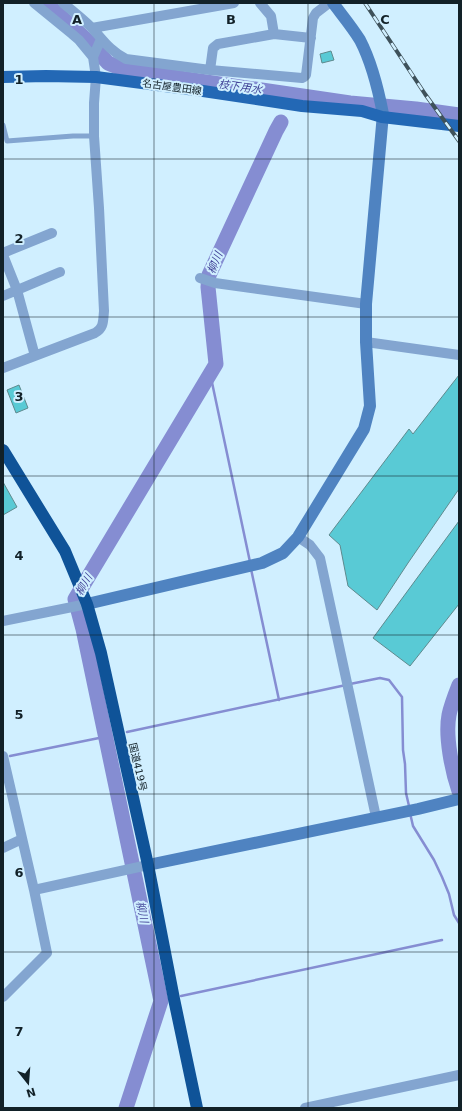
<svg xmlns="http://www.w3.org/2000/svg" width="462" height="1111" font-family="'DejaVu Sans','Noto Sans JP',sans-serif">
  <rect width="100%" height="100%" fill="#d0efff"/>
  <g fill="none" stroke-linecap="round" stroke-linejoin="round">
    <!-- stream -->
    <path stroke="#858dd2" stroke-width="2.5" d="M 210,373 L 250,562
      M 251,569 L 279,700
      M 350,684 L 380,678 L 389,680 L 402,697 L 403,750 L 405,764 L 406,793 L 409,806
      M 127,732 L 346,685
      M 10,756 L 99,738
      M 410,813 L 413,826 L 434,860 L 442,877 L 449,894 L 454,915 L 459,923
      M 181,996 L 442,940"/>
    <!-- river -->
    <path stroke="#858dd2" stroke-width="15" d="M 46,3 L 89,42 L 108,63 L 125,70 L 350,103 L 416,109 L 459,115
      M 459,685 C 455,695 451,705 449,715 C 445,736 452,771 459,791
      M 126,1108 L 161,1001 L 83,629 L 75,599 L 216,364 L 208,287 L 209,275 L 276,131 L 281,122"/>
  </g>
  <!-- building -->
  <path fill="#59cad5" stroke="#5e8a8e" d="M 331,51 L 334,60 L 322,63 L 320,54 Z
    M 459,375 L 459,489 L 408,563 L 377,610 L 348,586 L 340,545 L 329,535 L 409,429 L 413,434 Z
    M 19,385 L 28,408 L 16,413 L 7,390 Z
    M 3,482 L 17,507 L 3,515 Z
    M 459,521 L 459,604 L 410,666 L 373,638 Z"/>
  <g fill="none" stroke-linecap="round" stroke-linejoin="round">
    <!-- lane -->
    <path stroke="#83a5d0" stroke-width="5" d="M 3,125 L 7,141 L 73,136 L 94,136"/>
    <!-- street -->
    <path stroke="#83a5d0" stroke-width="10" d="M 34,3 L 72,34 L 79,40 L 93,57
      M 63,3 C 73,11 83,19 92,28 C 103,40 110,51 126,59 L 210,70 L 302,78 L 304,77 L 306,75 L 313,18 L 316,13 L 329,3
      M 260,3 L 271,16 L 274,34
      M 92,28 L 234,3
      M 210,70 L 213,48 L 218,44 L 274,34 L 311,38
      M 3,253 L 52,233
      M 3,255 L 17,290 L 35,356
      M 200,278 L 215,283 L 366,304
      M 3,296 L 60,272
      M 366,342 L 459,355
      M 3,368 L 95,333 C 104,328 103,321 104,311 L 99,208 L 94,136 L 94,103 L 96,77 L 93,57 L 101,39
      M 298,537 L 310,545 L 320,558 L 376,817
      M 3,621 L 87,604
      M 3,756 L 34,890 L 47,953 L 3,997
      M 3,848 L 22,839
      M 34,890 L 148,865
      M 305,1108 L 459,1075"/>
    <!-- secondary -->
    <path stroke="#4f83c1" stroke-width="12" d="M 87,604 L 262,563 L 283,553 L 298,537 L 364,429 L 370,406 L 366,342 L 366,304 L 383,114 C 378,88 372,63 360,40 C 352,27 342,15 333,3
      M 148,865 L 418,809 L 459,799"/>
    <!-- primary -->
    <path stroke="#2368b5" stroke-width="12" d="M 3,77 L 46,76 L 96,77 L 203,91 L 302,106 L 362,111 L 382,117 L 459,126"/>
    <!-- highway -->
    <path stroke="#0f5398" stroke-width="12" d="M 3,450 L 65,551 L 87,604 L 101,653 L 148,865 L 174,999 L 197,1108"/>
    <!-- rail casing -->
    <g stroke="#3e515a" stroke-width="4">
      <path id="rail" d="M 365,3 L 425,94 L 459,141"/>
    </g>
    <!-- rail -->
    <use href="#rail" stroke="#d0efff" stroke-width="2.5" stroke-dasharray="8" stroke-linecap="butt"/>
  </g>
  <!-- grid -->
  <path fill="none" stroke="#122128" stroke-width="1" stroke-opacity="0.55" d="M 154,3 L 154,1108M 308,3 L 308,1108M 3,159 L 459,159M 3,317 L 459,317M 3,476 L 459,476M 3,635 L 459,635M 3,794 L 459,794M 3,952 L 459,952"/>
  <g text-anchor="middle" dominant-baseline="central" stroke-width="4" stroke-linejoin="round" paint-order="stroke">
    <!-- street labels -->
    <g font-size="10" fill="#122128" stroke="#d0efff">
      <text transform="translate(172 87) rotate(8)">名古屋豊田線</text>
      <text transform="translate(138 767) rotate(77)">国道419号</text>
    </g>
    <!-- water labels -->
    <g font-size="11" font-style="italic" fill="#45479a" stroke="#d0efff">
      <text transform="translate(240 87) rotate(8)">枝下用水</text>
      <text transform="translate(215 263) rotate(-67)">柳川</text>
      <text transform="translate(84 585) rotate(-60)">柳川</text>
      <text transform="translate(142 912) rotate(78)">柳川</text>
    </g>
  </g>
  <g font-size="13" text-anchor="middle" font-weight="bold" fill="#122128" stroke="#d0efff" stroke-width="4" stroke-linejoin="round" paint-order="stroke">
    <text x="77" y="24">A</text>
    <text x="231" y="24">B</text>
    <text x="385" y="24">C</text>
    <text x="19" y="84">1</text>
    <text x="19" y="243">2</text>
    <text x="19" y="401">3</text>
    <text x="19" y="560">4</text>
    <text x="19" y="719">5</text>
    <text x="19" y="877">6</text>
    <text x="19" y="1036">7</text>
  </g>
  <!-- border -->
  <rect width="462" height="1111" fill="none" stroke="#122128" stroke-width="8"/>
  <!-- north arrow -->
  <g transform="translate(28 1083) rotate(163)" stroke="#d0efff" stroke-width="3" paint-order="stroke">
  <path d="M0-3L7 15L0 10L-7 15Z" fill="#122128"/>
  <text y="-6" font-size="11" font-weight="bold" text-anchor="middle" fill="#122128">N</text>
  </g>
</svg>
